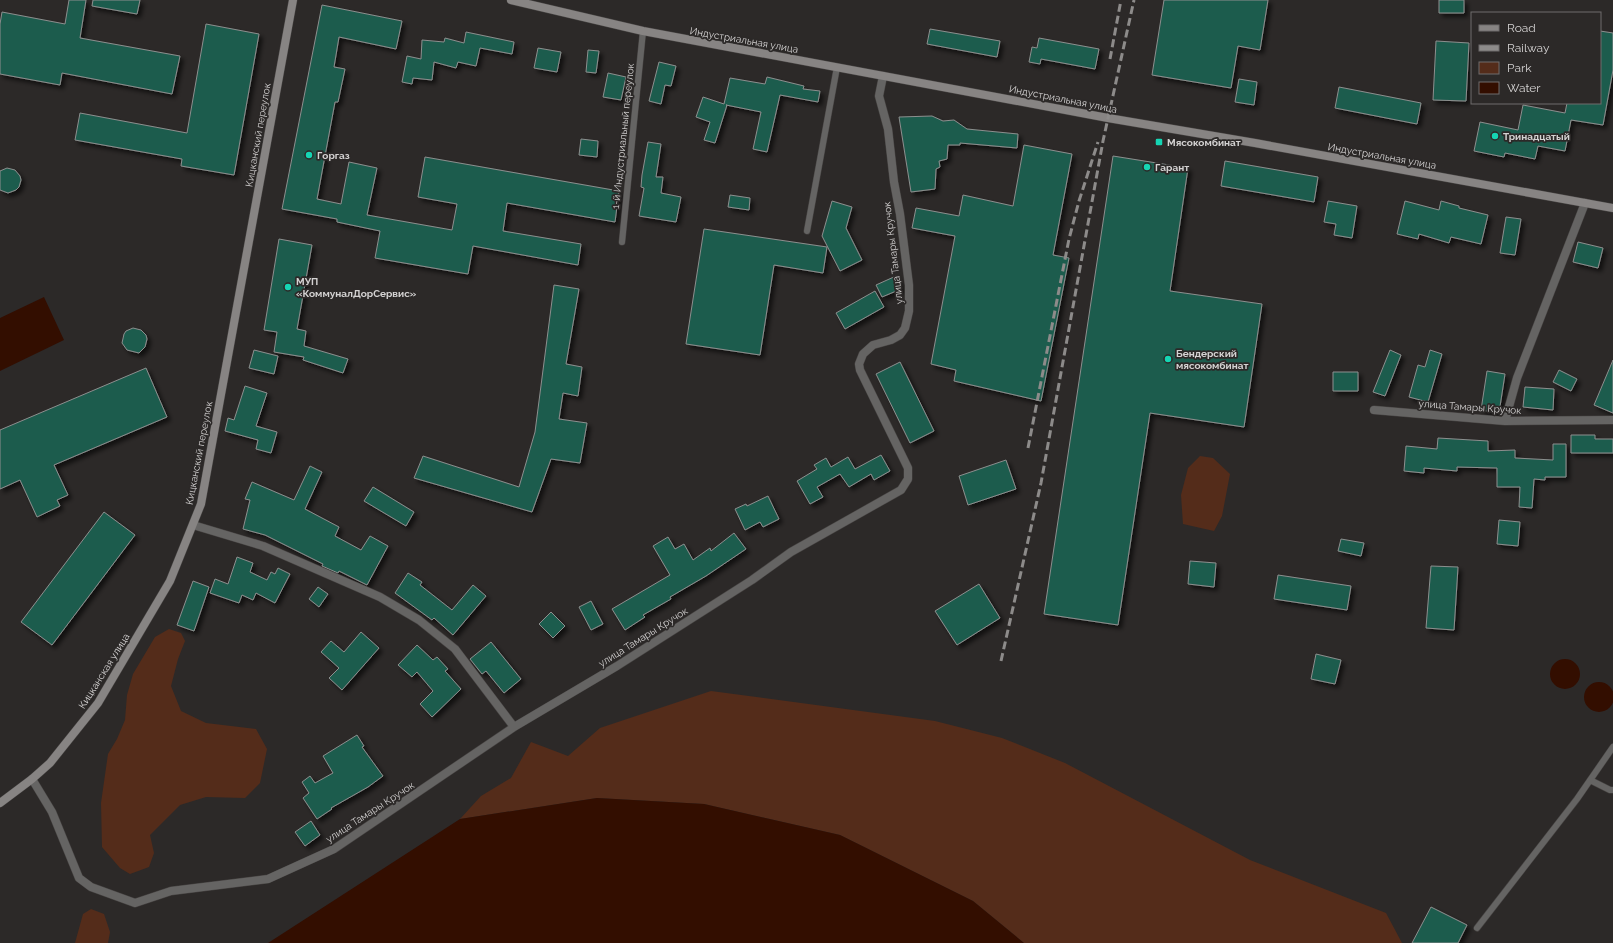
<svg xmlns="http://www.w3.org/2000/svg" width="1613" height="943" font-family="Raleway,sans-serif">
  <defs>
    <filter id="shadow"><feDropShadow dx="3.5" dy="3.5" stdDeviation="2" flood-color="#0009"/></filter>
  </defs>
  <rect width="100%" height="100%" fill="#2c2928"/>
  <!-- green -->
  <path fill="#542c1a" d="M 1200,456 L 1213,458 L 1230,474 L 1222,516 L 1214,531 L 1183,524 L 1181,495 L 1188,468 Z
    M 169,629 L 181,633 L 185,641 L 178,659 L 171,686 L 181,711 L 206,723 L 256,729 L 267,749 L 260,783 L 245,798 L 206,797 L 180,805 L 150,835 L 154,853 L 149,867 L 130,874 L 120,868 L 102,847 L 101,803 L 108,754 L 117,739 L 125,720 L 127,695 L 133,674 L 155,637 Z
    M 711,691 L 935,721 L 1002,738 L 1065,763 L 1250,860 L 1386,913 L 1402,943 L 1024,943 L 973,901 L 840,835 L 704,804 L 597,798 L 460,819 L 481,796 L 511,778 L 531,742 L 568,756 L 600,728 Z
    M 91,909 L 104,914 L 110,932 L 108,943 L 75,943 L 83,914 Z"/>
  <!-- water -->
  <path fill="#330e00" d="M 44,297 L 64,340 L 0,371 L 0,318 Z
    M1550 674a15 15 0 1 1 30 0a15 15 0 1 1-30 0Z
    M1584 697a15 15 0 1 1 30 0a15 15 0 1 1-30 0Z
    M 597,798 L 704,804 L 840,835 L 973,901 L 1024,943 L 268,943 L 460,819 Z"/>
  <!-- building -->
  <path fill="#1f5b4e" stroke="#8c8f8e" filter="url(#shadow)" d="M 69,0 L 86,0 L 80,38 L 180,56 L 172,94 L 62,73 L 60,85 L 0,74 L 0,24 L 2,12 L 65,24 Z
    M 93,0 L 140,0 L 137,14 L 92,6 Z
    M 1164,0 L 1268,0 L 1260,50 L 1238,46 L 1231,88 L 1152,75 Z
    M 1439,0 L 1464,0 L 1464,13 L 1439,13 Z
    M 322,5 L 402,21 L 396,49 L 339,37 L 334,67 L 345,69 L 338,102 L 335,102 L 317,199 L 341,204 L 349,162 L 377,168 L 367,215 L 452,230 L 457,204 L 418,197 L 425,157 L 619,191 L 615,222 L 507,203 L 503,231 L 581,244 L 578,265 L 473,246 L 468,274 L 375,258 L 380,231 L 337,222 L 337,219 L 282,209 Z
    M 206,24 L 259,34 L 234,175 L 181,166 L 182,159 L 75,140 L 80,113 L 187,133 Z
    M 930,29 L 1000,41 L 997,57 L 927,44 Z
    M 1600,31 L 1613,33 L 1613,70 L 1603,125 L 1571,120 L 1565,151 L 1538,146 L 1535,159 L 1505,153 L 1504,157 L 1474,151 L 1480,122 L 1518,130 L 1523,105 L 1565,113 L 1567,103 L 1600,103 Z
    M 466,32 L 514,42 L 512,54 L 480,48 L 476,66 L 458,62 L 456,68 L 434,62 L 432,80 L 413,78 L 412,84 L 402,82 L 407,56 L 421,59 L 422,40 L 444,42 L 445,38 L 464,43 Z
    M 1039,38 L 1099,49 L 1095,69 L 1041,59 L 1040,64 L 1029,62 L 1032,47 L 1037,48 Z
    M 1436,41 L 1469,43 L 1466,101 L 1433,100 Z
    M 538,48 L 561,52 L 557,72 L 534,68 Z
    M 588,50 L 599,51 L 596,73 L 586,72 Z
    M 659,62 L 676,66 L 671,86 L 665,85 L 661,104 L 649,101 Z
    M 608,73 L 626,77 L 621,100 L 603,97 Z
    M 767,77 L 804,86 L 803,89 L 820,91 L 818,102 L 780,95 L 767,152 L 753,149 L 761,112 L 726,105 L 727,105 L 715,143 L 704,140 L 710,122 L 696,117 L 703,97 L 724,104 L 730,78 L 765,84 Z
    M 1239,79 L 1257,82 L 1254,105 L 1235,102 Z
    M 1339,87 L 1421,103 L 1417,124 L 1335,108 Z
    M 932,116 L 943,121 L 954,120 L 967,129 L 1018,134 L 1017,148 L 960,143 L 960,145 L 948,145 L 947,159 L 939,161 L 940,167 L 936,169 L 935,189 L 911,192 L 899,117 Z
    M 581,139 L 598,141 L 597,157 L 579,155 Z
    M 648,142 L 661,144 L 656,177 L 663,177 L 661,193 L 681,197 L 676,222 L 639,216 L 644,188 L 641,187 L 642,175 Z
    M 1024,145 L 1072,154 L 1053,255 L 1069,258 L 1041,401 L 954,381 L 956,370 L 931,364 L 955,236 L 912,228 L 916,208 L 959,216 L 963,195 L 1013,206 Z
    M 1113,156 L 1188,168 L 1170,291 L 1262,304 L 1244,427 L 1150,413 L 1118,625 L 1044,614 Z
    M 1225,161 L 1318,177 L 1314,202 L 1221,186 Z
    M 7,168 L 15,170 L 20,176 L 21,180 L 19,187 L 16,190 L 8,193 L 0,190 L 0,171 Z
    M 730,195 L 750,198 L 749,210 L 728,207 Z
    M 832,201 L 852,207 L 846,228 L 862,260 L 840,271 L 822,236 Z
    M 1328,201 L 1357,206 L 1352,238 L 1334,235 L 1336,224 L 1324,222 Z
    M 1405,201 L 1439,210 L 1441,201 L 1459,206 L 1459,208 L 1488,215 L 1481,244 L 1451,237 L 1449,243 L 1419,234 L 1418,239 L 1397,234 Z
    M 1506,217 L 1521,219 L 1515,255 L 1500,253 Z
    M 704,229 L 827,247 L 823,273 L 774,265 L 760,355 L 686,344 Z
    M 279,239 L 312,245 L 297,329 L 306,331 L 304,346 L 348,359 L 343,373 L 303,360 L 304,357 L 274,352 L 277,332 L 264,330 Z
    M 1578,242 L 1603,248 L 1598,268 L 1573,262 Z
    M 896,276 L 901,289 L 882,297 L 876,285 Z
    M 554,285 L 579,289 L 566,364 L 582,367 L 578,396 L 563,393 L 559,419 L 587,423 L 580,463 L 551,459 L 532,512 L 414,478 L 423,456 L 519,487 L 535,432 Z
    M 875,291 L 884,307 L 845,329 L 836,313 Z
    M 133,328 L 141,330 L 146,335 L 147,339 L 145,347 L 139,353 L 127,350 L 122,343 L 124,334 L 126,331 Z
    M 254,350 L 278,356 L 274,374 L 249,368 Z
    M 1390,350 L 1401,355 L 1385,396 L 1373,392 Z
    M 1430,350 L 1442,354 L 1428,402 L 1409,397 L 1418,365 L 1425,367 Z
    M 1613,360 L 1613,413 L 1594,405 Z
    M 900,362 L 934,431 L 910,443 L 876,374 Z
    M 146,368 L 167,417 L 54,465 L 68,495 L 57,500 L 60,506 L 37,517 L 20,480 L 0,489 L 0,430 Z
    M 1559,370 L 1577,379 L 1571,391 L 1553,382 Z
    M 1487,371 L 1505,374 L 1499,413 L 1481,410 Z
    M 1333,372 L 1358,372 L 1358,391 L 1333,391 Z
    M 245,386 L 267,393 L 256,426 L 277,432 L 271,453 L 256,449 L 258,440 L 225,431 L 228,418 L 234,420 Z
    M 1525,387 L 1554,389 L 1553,410 L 1523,407 Z
    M 1571,435 L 1595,435 L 1595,439 L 1613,439 L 1613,453 L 1571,453 Z
    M 1438,438 L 1488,441 L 1488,451 L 1515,450 L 1515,458 L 1553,460 L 1553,444 L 1566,444 L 1566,477 L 1545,477 L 1545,480 L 1534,479 L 1532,508 L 1519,507 L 1520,487 L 1497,487 L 1497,468 L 1457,467 L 1457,471 L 1424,468 L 1424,473 L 1404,471 L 1406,446 L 1437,449 Z
    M 881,455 L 890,471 L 874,480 L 871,474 L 849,487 L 840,474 L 817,487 L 823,497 L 810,504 L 797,481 L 817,469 L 814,465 L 826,458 L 831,467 L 848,457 L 855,469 Z
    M 1006,460 L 1016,489 L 968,505 L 959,476 Z
    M 310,466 L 322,472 L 305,509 L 339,527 L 335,536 L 361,550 L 370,536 L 388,546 L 367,585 L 339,571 L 338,573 L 322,566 L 323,564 L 265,535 L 243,529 L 250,500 L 245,499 L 252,482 L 294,500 Z
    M 373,487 L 414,512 L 406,526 L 364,501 Z
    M 768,496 L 779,519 L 763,527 L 760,522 L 745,530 L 735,509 L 746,504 L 747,506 Z
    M 104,512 L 135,535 L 52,645 L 21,622 Z
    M 1499,520 L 1520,522 L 1518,546 L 1497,544 Z
    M 734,533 L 746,549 L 706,576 L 670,597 L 671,599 L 643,615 L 645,617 L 625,630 L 612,609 L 670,575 L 653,546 L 668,537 L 675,549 L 684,544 L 693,560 L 710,548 L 711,551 Z
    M 1341,539 L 1364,543 L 1361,556 L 1338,551 Z
    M 237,557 L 253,563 L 250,572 L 267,580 L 271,572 L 275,574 L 278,568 L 290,574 L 275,603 L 256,593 L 253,600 L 242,595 L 239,603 L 210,593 L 215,579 L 228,584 Z
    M 1190,561 L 1216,563 L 1214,587 L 1188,584 Z
    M 1431,566 L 1458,567 L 1454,630 L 1426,628 Z
    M 408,573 L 422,582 L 420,585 L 452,610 L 473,585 L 486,596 L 453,635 L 434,618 L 432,620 L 395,593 Z
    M 1278,575 L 1351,586 L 1347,610 L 1274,599 Z
    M 193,581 L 209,587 L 194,631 L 177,625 Z
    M 979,584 L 1000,618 L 957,645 L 935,611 Z
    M 318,587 L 328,594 L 319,607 L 309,599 Z
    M 591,601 L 603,624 L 591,630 L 579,607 Z
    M 551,612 L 565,626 L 553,638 L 539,624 Z
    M 361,632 L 379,648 L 342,690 L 329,678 L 339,668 L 321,652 L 331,641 L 344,652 Z
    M 491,642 L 521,679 L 504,693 L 486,671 L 482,674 L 470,659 Z
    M 417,645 L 433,660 L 437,657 L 448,669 L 445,671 L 461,689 L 432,717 L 420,704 L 433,691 L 417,672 L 412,677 L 398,665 Z
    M 1316,654 L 1341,660 L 1335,684 L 1311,679 Z
    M 357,735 L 364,746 L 362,747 L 383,776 L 368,787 L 331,808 L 332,809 L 317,819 L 303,798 L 309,793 L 302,782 L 310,776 L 315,783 L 333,773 L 323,756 Z
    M 311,821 L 320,835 L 305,846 L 295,832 Z
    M 1431,907 L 1467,925 L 1458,943 L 1412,943 Z"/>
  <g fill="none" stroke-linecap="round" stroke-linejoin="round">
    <!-- service casing -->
    <g stroke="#474443" stroke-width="7">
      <path id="service" d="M 807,231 L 837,67
        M 622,242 L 643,31
        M 1590,780 L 1610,790 L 1613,790
        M 1477,928 L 1577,799 L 1613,747"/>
    </g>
    <!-- minor casing -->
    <g stroke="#474443" stroke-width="9">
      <path id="minor" d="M 1374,410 L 1505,421 L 1613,420
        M 1505,421 L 1517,378 L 1585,203
        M 193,525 L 263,546 L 380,597 L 419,620 L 455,649 L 514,727
        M 32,779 L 52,812 L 79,878 L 91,887 L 135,903 L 171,891 L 268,879 L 334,849 L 514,727 L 617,666 L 752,580 L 791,552 L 901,490 L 908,479 L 908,468 L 860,370 L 859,364 L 863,354 L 873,345 L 891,340 L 900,335 L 905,328 L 909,311 L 909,285 L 900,214 L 894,182 L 888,129 L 879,96 L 883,76"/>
    </g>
    <!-- secondary casing -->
    <g stroke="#474443" stroke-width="9">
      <path id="secondary" d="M 511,0 L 643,31 L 1108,118 L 1255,143 L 1613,208
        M 0,803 L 32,779 L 50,763 L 98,703 L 170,581 L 201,504 L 293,0"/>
    </g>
    <!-- service -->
    <use href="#service" stroke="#656463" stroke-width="6"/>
    <!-- minor -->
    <use href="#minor" stroke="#656463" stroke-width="8"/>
    <!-- secondary -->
    <use href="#secondary" stroke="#878483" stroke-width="8"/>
    <!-- rail -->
    <path stroke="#8d8b8a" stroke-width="3" stroke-dasharray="8 4" stroke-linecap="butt" d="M 1110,59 L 1121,0
      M 1028,448 L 1069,239 L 1079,201 L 1098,142
      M 1001,661 L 1041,483 L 1103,141 L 1134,0"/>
  </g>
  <!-- markers -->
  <g fill="#15d5b3" stroke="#2c2928" stroke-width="1.5">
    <circle cx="1495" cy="136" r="4"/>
    <rect x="1155" y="138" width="8" height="8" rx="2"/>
    <circle cx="309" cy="155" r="4"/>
    <circle cx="1147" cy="167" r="4"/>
    <circle cx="288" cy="287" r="4"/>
    <circle cx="1168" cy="359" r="4"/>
  </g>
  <g text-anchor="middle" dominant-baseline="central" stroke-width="3.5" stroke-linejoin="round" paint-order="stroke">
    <!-- street labels -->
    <g font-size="10" fill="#d4d2d2" stroke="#2c2928">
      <text transform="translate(744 40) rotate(10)">Индустриальная улица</text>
      <text transform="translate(1063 99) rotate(11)">Индустриальная улица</text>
      <text transform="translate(258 135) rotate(-80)">Кицканский переулок</text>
      <text transform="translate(623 136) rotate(-84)">1-й Индустриальный переулок</text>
      <text transform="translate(1382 156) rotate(10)">Индустриальная улица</text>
      <text transform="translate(893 253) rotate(-97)">улица Тамары Кручок</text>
      <text transform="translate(1470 407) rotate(4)">улица Тамары Кручок</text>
      <text transform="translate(199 453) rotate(-79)">Кицканский переулок</text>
      <text transform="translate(643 637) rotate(-32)">улица Тамары Кручок</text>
      <text transform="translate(104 671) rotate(-58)">Кицканская улица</text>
      <text transform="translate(370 812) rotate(-33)">улица Тамары Кручок</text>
    </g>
    <!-- poi labels -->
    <g font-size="10" font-weight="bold" fill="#d4d2d2" stroke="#2c2928" text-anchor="start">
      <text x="1503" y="136">Тринадцатый</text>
      <text x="1167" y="142">Мясокомбинат</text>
      <text x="317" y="155">Горгаз</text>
      <text x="1155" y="167">Гарант</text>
      <text x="296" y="281">МУП<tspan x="296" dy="12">«КоммуналДорСервис»</tspan></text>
      <text x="1176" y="353">Бендерский<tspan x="1176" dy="12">мясокомбинат</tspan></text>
    </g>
  </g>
  <!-- legend -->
  <rect x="1471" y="12" width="130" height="92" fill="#2c2928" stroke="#6f6d6c"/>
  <rect x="1479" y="25" width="20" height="6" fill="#878483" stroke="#6f6d6c"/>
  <text x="1507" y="32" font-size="12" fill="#d4d2d2">Road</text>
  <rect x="1479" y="45" width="20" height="6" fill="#8d8b8a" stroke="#6f6d6c"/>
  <text x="1507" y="52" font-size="12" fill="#d4d2d2">Railway</text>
  <rect x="1479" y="62" width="20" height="12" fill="#542c1a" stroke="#6f6d6c"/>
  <text x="1507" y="72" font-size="12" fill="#d4d2d2">Park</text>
  <rect x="1479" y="82" width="20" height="12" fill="#330e00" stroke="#6f6d6c"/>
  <text x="1507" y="92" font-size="12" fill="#d4d2d2">Water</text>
</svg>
